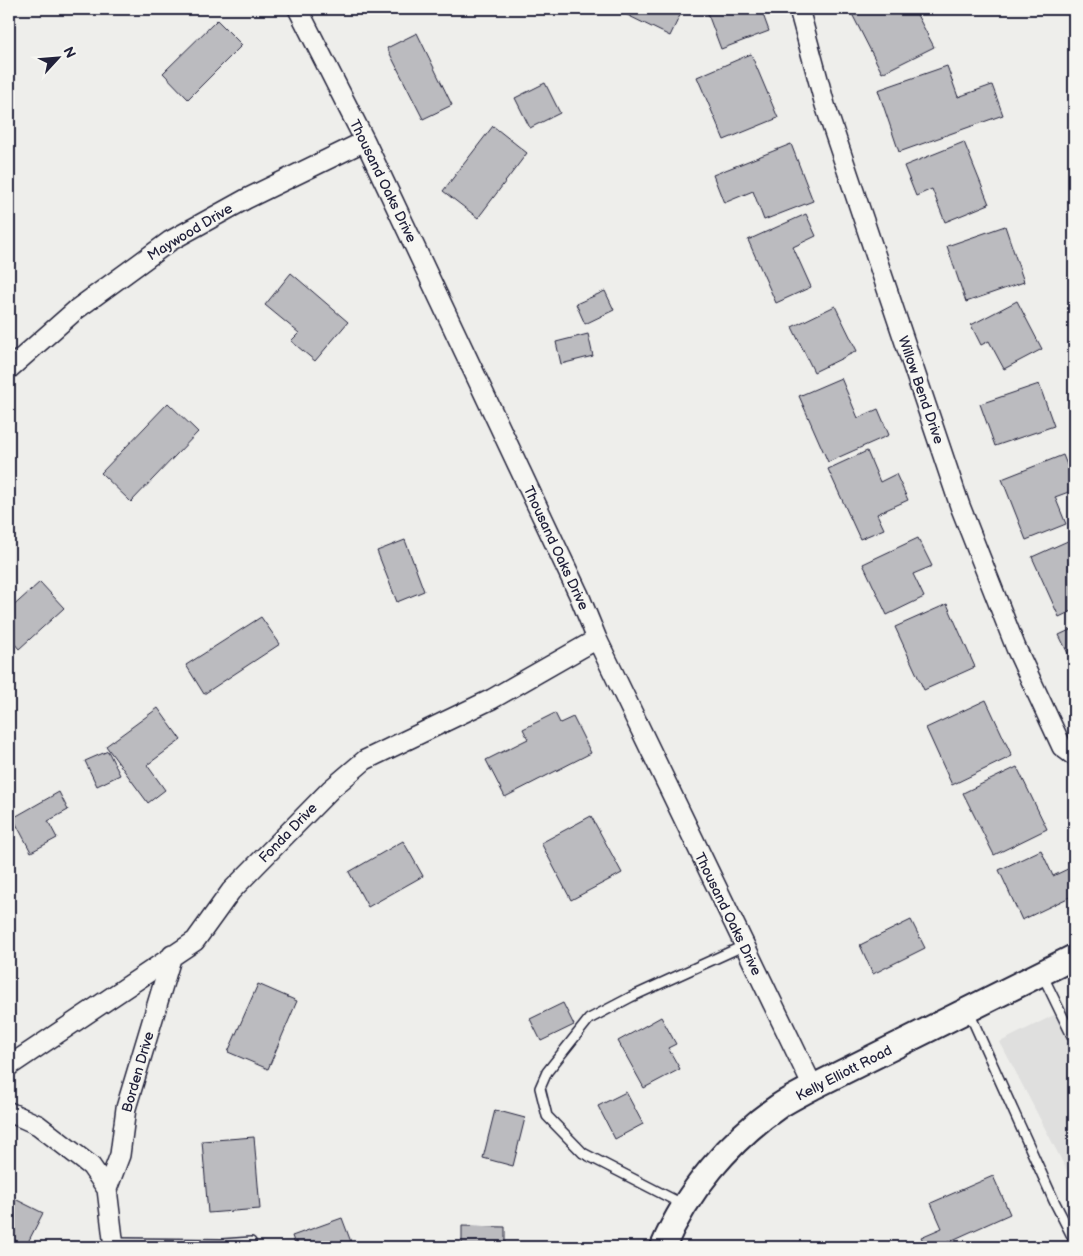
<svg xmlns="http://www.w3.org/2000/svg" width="1083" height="1256" font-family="'Balsamiq Sans',sans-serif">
  <rect width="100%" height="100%" fill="#eeeeeb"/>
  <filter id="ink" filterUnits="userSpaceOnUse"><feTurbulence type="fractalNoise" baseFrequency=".02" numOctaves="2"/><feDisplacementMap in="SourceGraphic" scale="10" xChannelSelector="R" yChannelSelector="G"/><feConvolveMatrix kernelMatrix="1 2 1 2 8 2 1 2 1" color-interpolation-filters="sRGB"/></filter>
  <g filter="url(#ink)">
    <!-- built -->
    <path fill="#dfdfde" d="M 1074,1005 L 1074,1184 L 1000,1042 Z"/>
    <!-- building -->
    <path fill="#bbbbbf" stroke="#22223b" d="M 615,9 L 683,9 L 670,36 Z
      M 706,9 L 761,9 L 769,31 L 721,49 Z
      M 853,9 L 914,9 L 934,47 L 882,73 L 850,10 Z
      M 217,20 L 242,45 L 188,99 L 163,73 Z
      M 417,33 L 452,105 L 423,119 L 387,48 Z
      M 751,54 L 778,118 L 724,140 L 697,77 Z
      M 947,66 L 958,97 L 992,85 L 1003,115 L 899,152 L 878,90 Z
      M 545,83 L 560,113 L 530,128 L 515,98 Z
      M 493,126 L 527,153 L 478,218 L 443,191 Z
      M 964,142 L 989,204 L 945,222 L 932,189 L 916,196 L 904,166 Z
      M 791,144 L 813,201 L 764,220 L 753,191 L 724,203 L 713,175 Z
      M 806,214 L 816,236 L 793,247 L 811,287 L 776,303 L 748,240 Z
      M 1005,226 L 1024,282 L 966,302 L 947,246 Z
      M 291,273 L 348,322 L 315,361 L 291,341 L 299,333 L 265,305 Z
      M 605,291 L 614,310 L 585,324 L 576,304 Z
      M 1017,301 L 1042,349 L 1004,369 L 989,341 L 981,345 L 971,325 Z
      M 835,306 L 857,351 L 814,372 L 792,327 Z
      M 588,334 L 593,356 L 561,364 L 556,342 Z
      M 841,378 L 858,418 L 878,409 L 889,435 L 828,462 L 799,396 Z
      M 1039,384 L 1054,426 L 995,446 L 980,404 Z
      M 168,403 L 198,432 L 131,502 L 101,473 Z
      M 867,451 L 880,482 L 896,474 L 908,500 L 877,514 L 884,529 L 860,539 L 828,469 Z
      M 1063,455 L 1074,482 L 1074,490 L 1055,497 L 1066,524 L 1026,540 L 1002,479 Z
      M 918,538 L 932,566 L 913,574 L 924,597 L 887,615 L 863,564 Z
      M 405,540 L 424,591 L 397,602 L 377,551 Z
      M 1070,540 L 1074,549 L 1074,610 L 1059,617 L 1032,557 Z
      M 40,582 L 64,608 L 19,649 L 9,637 L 9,610 Z
      M 947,604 L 975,667 L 924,690 L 895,627 Z
      M 261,617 L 280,644 L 204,694 L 186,665 Z
      M 1074,628 L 1074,666 L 1059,635 Z
      M 986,700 L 1012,756 L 952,785 L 926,728 Z
      M 158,708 L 181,740 L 147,765 L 165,790 L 148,803 L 106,746 Z
      M 555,713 L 560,723 L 573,717 L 591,753 L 505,797 L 486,760 L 528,739 L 523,729 Z
      M 108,751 L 120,775 L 97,786 L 85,761 Z
      M 1017,767 L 1047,829 L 994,855 L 963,793 Z
      M 59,792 L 68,810 L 48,821 L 57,838 L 31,852 L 13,818 Z
      M 591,816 L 622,873 L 571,900 L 541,843 Z
      M 403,841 L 423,876 L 368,907 L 349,872 Z
      M 1041,850 L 1053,876 L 1074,866 L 1074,895 L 1022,920 L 999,870 Z
      M 911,920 L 925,948 L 873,974 L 860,945 Z
      M 258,984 L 297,1001 L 268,1069 L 228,1052 Z
      M 563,1003 L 574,1025 L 541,1041 L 530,1019 Z
      M 661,1017 L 676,1044 L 668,1048 L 680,1069 L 644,1088 L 618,1041 Z
      M 626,1092 L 643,1124 L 615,1139 L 598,1106 Z
      M 495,1110 L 525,1118 L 513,1166 L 483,1158 Z
      M 254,1137 L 260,1209 L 208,1213 L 202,1141 Z
      M 993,1176 L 1010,1214 L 937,1247 L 926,1247 L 921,1237 L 942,1228 L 931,1203 Z
      M 9,1196 L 43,1213 L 26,1246 L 9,1237 Z
      M 342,1218 L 351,1242 L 338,1247 L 296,1247 L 292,1236 Z
      M 462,1226 L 505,1227 L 505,1247 L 462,1247 Z"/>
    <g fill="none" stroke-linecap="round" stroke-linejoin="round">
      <!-- service casing -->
      <g stroke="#22223b" stroke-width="12">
        <path id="service" d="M 1042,974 L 1072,1036 L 1074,1037
          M 968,1010 L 1054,1201 L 1074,1240
          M 684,1205 L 583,1153 L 547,1116 L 540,1088 L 547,1072 L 589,1019 L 631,997 L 743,946
          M 114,1243 L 222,1244 L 251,1242"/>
      </g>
      <!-- minor casing -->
      <g stroke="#22223b" stroke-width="22">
        <path id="minor" d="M 298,9 L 365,141 L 579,595 L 597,639 L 813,1087
          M 799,9 L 825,105 L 960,506 L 1016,648 L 1062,747 L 1074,756
          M 9,369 L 77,309 L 170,241 L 246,199 L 365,141
          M 9,1066 L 195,941 L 231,891 L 331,789 L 365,760 L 492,699 L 597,639
          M 9,1112 L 38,1125 L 91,1166 L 107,1189
          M 114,1247 L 107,1189 L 120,1155 L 126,1108 L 172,955"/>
      </g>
      <!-- tertiary casing -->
      <g stroke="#22223b" stroke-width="28">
        <path id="tertiary" d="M 663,1247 C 686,1192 730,1140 779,1106 C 790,1099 802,1093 813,1087 L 1074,957"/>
      </g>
      <!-- service -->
      <use href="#service" stroke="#f6f6f2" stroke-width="9"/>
      <!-- minor -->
      <use href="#minor" stroke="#f6f6f2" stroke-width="19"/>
      <!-- tertiary -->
      <use href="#tertiary" stroke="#f6f6f2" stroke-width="24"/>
    </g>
  </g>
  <g text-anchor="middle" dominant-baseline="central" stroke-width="4" stroke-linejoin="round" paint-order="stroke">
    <!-- street labels -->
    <g font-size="14" fill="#22223b" stroke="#f6f6f2">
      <text transform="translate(383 181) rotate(64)">Thousand Oaks Drive</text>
      <text transform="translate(190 232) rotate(-31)">Maywood Drive</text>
      <text transform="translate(921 390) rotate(71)">Willow Bend Drive</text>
      <text transform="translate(556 548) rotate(65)">Thousand Oaks Drive</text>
      <text transform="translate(288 833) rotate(-46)">Fonda Drive</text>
      <text transform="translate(728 914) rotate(64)">Thousand Oaks Drive</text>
      <text transform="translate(138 1072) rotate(-74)">Borden Drive</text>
      <text transform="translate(844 1073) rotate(-27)">Kelly Elliott Road</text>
    </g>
  </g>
  <!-- margin -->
  <rect width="1083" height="1256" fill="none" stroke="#f6f6f2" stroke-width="30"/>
  <rect x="15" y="15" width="1053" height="1226" fill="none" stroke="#22223b" stroke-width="2" filter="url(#ink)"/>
  <!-- north arrow -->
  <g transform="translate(58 58) rotate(64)" stroke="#f6f6f2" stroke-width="4" paint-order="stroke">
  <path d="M0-4L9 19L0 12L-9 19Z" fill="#22223b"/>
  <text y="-8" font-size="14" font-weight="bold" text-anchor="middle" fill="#22223b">N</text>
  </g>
</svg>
